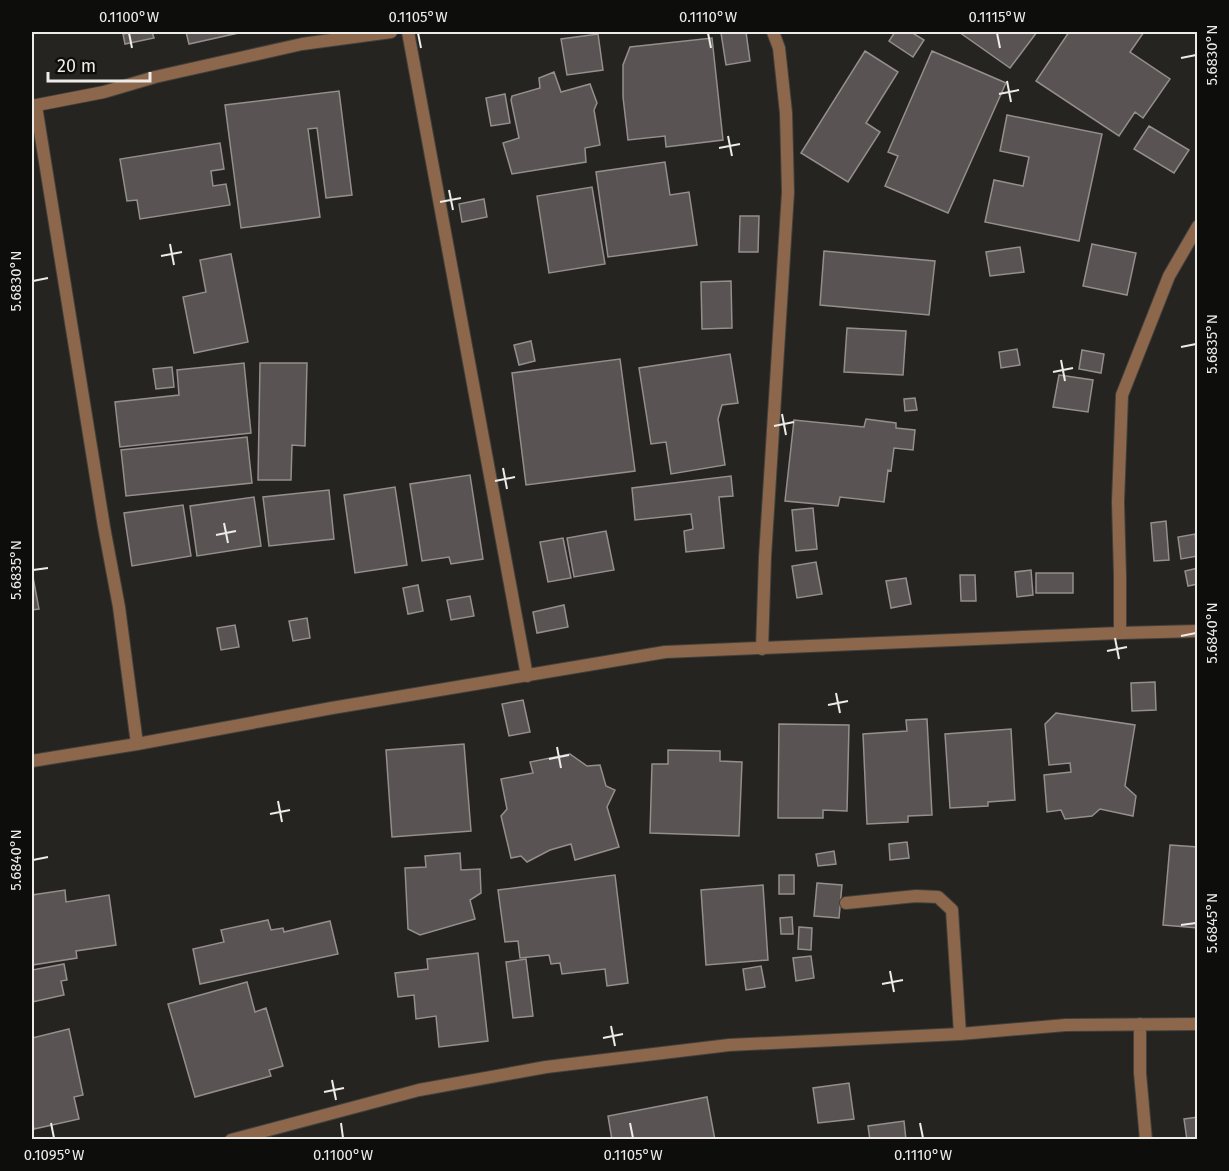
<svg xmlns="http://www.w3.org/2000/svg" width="1229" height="1171" font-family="'Fira Sans',sans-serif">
  <rect width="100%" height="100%" fill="#252420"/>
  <!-- building -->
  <path fill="#595453" stroke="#948e8d" stroke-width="1.5" d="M 134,32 L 152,32 L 154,38 L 125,44 L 123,34 Z
    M 186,32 L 243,32 L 189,44 Z
    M 732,32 L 746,32 L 750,61 L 726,65 L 721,33 Z
    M 895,32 L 911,32 L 924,40 L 913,57 L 889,41 Z
    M 959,32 L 1037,32 L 1010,68 Z
    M 1069,32 L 1144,32 L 1130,52 L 1170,79 L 1143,118 L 1135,112 L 1119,136 L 1036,81 Z
    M 598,34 L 603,70 L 567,75 L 561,39 Z
    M 712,38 L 723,140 L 666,147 L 665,136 L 628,140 L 623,97 L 623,65 L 630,47 Z
    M 865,51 L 898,72 L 866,123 L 880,132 L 848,182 L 801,153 Z
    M 932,51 L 1006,83 L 948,213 L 885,186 L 898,156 L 888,152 Z
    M 554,72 L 561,92 L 590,84 L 597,103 L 594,110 L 600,145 L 585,148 L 586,162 L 512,174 L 503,143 L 519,138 L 511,100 L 512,96 L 540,88 L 539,78 Z
    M 339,91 L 352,195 L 326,198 L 317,128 L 308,129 L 320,217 L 241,228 L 225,105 Z
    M 505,94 L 510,123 L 491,126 L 486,98 Z
    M 1007,115 L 1102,134 L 1079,241 L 985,222 L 994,180 L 1023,186 L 1029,157 L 1000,151 Z
    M 1149,126 L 1189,150 L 1174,173 L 1134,149 Z
    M 220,143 L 224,169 L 211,171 L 213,186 L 226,184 L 230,205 L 140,219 L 137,200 L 127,201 L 120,159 Z
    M 665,162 L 670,195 L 689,192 L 697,245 L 608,257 L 596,172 Z
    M 592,187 L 605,264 L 549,273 L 537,196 Z
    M 484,199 L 487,217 L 462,222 L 459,204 Z
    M 740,216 L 759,216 L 758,252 L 739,252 Z
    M 1092,244 L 1136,253 L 1127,295 L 1083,286 Z
    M 1020,247 L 1024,272 L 990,276 L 986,252 Z
    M 824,251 L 935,261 L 929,315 L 820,305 Z
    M 231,254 L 248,342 L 194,353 L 183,297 L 206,292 L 200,260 Z
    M 731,281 L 732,328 L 702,329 L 701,282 Z
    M 847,328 L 906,331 L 903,375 L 844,372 Z
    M 531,341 L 535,361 L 519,365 L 514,345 Z
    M 1017,349 L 1020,365 L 1001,368 L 999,352 Z
    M 1082,350 L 1104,354 L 1101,373 L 1079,369 Z
    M 730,354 L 738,403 L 722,405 L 718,419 L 725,465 L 671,474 L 666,442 L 651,444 L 639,368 Z
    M 620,359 L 635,471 L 526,485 L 512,373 Z
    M 244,363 L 251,433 L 120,447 L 115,402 L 179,395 L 177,370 Z
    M 260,363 L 307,363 L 305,446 L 292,445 L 291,480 L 258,480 Z
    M 172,367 L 174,387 L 156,389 L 153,369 Z
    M 1059,375 L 1093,380 L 1088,412 L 1053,407 Z
    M 915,398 L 917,410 L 905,411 L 904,399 Z
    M 866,419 L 896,423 L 896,428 L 915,430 L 913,450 L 894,448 L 891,471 L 888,470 L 884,502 L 840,497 L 838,506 L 785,501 L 794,420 L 864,427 Z
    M 247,437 L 252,483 L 126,496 L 121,450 Z
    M 470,475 L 483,559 L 451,564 L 449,557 L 422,561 L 410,484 Z
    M 731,476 L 733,496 L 719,497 L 724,548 L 686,552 L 684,531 L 693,529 L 691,514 L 635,520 L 632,488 Z
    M 395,487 L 407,565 L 355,573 L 344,495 Z
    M 329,490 L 334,539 L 269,546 L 263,497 Z
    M 254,497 L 261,546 L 197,556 L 190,506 Z
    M 183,505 L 191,556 L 132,566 L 124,513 Z
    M 813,508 L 817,549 L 796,551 L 792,510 Z
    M 1166,521 L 1169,560 L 1154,561 L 1151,523 Z
    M 606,531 L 614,570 L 574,577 L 567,538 Z
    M 1195,534 L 1198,556 L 1181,559 L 1178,537 Z
    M 563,538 L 571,578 L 548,582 L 540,542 Z
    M 816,562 L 822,594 L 797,598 L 792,566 Z
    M 1198,568 L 1198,584 L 1188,586 L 1185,571 Z
    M 1031,570 L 1033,595 L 1017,597 L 1015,572 Z
    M 32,572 L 39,609 L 32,610 Z
    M 1036,573 L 1073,573 L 1073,593 L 1036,593 Z
    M 960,575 L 975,575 L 976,601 L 961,601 Z
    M 906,578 L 911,604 L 891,608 L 886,581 Z
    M 418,585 L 423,611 L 408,614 L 403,588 Z
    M 470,596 L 474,616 L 451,620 L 447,600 Z
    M 564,605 L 568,627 L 537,633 L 533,612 Z
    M 307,618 L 310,638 L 293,641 L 289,621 Z
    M 235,625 L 239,647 L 221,650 L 217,628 Z
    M 1155,682 L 1156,710 L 1132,711 L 1131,683 Z
    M 523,700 L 530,732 L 509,736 L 502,704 Z
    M 1056,713 L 1135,725 L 1125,786 L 1136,796 L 1133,816 L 1100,809 L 1092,816 L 1065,819 L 1061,810 L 1047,812 L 1044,775 L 1071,772 L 1070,763 L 1049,765 L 1045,724 Z
    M 927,719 L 932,815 L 908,816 L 908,822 L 867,824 L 863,734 L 907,731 L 906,720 Z
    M 779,724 L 849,725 L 847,811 L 823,810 L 823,818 L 778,818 Z
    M 1011,729 L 1015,800 L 988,802 L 988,806 L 950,808 L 945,734 Z
    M 464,744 L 471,831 L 392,837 L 386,750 Z
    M 668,750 L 720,751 L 720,761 L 742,762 L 739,836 L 650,833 L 652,764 L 668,764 Z
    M 570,754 L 587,766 L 600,765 L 606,786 L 615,790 L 607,807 L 619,847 L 575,860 L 571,844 L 550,850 L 527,862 L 521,856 L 511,858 L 501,816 L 507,809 L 501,779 L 533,773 L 530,762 Z
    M 907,842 L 909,858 L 890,860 L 889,844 Z
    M 1170,845 L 1198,847 L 1198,928 L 1163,925 Z
    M 834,851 L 836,864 L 818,866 L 816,854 Z
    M 460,853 L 461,870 L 480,869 L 481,893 L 470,900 L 475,919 L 420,935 L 408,929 L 405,868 L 426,867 L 425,856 Z
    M 615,875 L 628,983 L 607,986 L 605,969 L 562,974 L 560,963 L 551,964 L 549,955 L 520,958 L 518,941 L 505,942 L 498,890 Z
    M 779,875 L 794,875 L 794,894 L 779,894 Z
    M 817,883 L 842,885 L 839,918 L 814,916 Z
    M 763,885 L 768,960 L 706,965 L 701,890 Z
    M 65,890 L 66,902 L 109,895 L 116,945 L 76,951 L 77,958 L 32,965 L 32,895 Z
    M 792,917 L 793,934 L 781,934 L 780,918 Z
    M 268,920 L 271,930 L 283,928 L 284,932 L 330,921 L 338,954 L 200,984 L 193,949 L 224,942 L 221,930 Z
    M 799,927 L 812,928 L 811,950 L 798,949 Z
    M 478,953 L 488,1041 L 439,1047 L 436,1016 L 416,1019 L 414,995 L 398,997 L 395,973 L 428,969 L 427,959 Z
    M 811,956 L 814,978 L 796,981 L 793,958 Z
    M 526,959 L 533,1016 L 513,1018 L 506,962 Z
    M 64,964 L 67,980 L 61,981 L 64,995 L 32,1002 L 32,970 Z
    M 761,966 L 765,987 L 746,990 L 743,969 Z
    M 247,982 L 255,1012 L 266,1008 L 283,1066 L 269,1070 L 271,1076 L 195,1097 L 168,1004 Z
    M 69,1029 L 83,1095 L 74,1097 L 79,1119 L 34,1129 L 32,1120 L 32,1038 Z
    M 849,1083 L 854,1119 L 818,1123 L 813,1088 Z
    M 707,1097 L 715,1140 L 612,1140 L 608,1116 Z
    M 1198,1117 L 1198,1140 L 1187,1140 L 1184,1119 Z
    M 904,1121 L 906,1140 L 870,1140 L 868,1126 Z"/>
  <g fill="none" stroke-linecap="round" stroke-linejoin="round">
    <!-- lane casing -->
    <g stroke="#41403c" stroke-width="14">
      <path id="lane" d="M 846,903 L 916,896 L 938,897 L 952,910 L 960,1034"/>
    </g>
    <!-- street casing -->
    <g stroke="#41403c" stroke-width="14">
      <path id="street" d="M 408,32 L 527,676
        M 32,106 L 104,92 L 155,77 L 302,44 L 391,32
        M 36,106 L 104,527 L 119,607 L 137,744
        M 1120,633 L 1120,576 L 1118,502 L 1122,395 L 1169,276 L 1198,226
        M 762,649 L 765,557 L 788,192 L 786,113 L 779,48 L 773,32
        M 32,761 L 137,744 L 332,708 L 665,652 L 1120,633 L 1198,631
        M 1140,1024 L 1140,1073 L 1146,1140
        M 231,1140 L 419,1090 L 546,1067 L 729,1045 L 960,1034 L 1066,1025 L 1198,1024"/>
    </g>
    <!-- lane -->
    <use href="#lane" stroke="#8c674b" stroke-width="12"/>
    <!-- street -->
    <use href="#street" stroke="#8c674b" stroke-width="12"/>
  </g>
  <!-- ticks -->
  <path fill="none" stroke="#edece9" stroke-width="2" d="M 129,33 L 132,48M 418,33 L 421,48M 708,33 L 711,48M 997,33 L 1000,48M 1181,58 L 1196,55M 1007,81 L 1011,102M 999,94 L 1019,90M 728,136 L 732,156M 719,148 L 740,144M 449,190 L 453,210M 440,202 L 461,198M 170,244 L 174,265M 161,256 L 182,252M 33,281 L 48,278M 1181,347 L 1196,344M 1061,360 L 1065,381M 1053,372 L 1073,368M 782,414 L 786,435M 774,426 L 794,422M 503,468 L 507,489M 495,481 L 515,477M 224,523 L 228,543M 216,535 L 236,531M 33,570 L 48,568M 1181,636 L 1196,633M 1115,638 L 1119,659M 1107,651 L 1127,647M 836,693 L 840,713M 828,705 L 848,701M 557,747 L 561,768M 549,759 L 569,755M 278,801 L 282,822M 270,814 L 290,810M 33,860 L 48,857M 1181,925 L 1196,923M 890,971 L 894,992M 882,984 L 903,980M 611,1026 L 615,1046M 603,1038 L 623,1034M 332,1080 L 336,1100M 324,1092 L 344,1088M 51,1123 L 54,1138M 341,1123 L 343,1138M 630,1123 L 633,1138M 920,1123 L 923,1138"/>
  <!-- border -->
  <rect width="1229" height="1171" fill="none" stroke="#0d0d0b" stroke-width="66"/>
  <!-- scale -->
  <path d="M48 72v9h102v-9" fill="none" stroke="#edece9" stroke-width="3"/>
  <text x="57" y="72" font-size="18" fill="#edece9" stroke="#0d0d0b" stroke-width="4.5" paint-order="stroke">20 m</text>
  <rect x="33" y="33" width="1163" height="1105" fill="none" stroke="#edece9" stroke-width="2"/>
  <g font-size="15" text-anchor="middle" fill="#edece9">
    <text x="129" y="22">0.1100°W</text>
    <text x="418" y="22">0.1105°W</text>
    <text x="708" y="22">0.1110°W</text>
    <text x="997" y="22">0.1115°W</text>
    <text transform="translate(1212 55) rotate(-90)" y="5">5.6830°N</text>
    <text transform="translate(16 281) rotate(-90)" y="5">5.6830°N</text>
    <text transform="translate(1212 344) rotate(-90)" y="5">5.6835°N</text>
    <text transform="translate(16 570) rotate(-90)" y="5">5.6835°N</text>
    <text transform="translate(1212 633) rotate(-90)" y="5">5.6840°N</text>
    <text transform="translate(16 860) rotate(-90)" y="5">5.6840°N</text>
    <text transform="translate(1212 923) rotate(-90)" y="5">5.6845°N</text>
    <text x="54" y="1160">0.1095°W</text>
    <text x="343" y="1160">0.1100°W</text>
    <text x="633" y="1160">0.1105°W</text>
    <text x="923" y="1160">0.1110°W</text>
  </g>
</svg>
